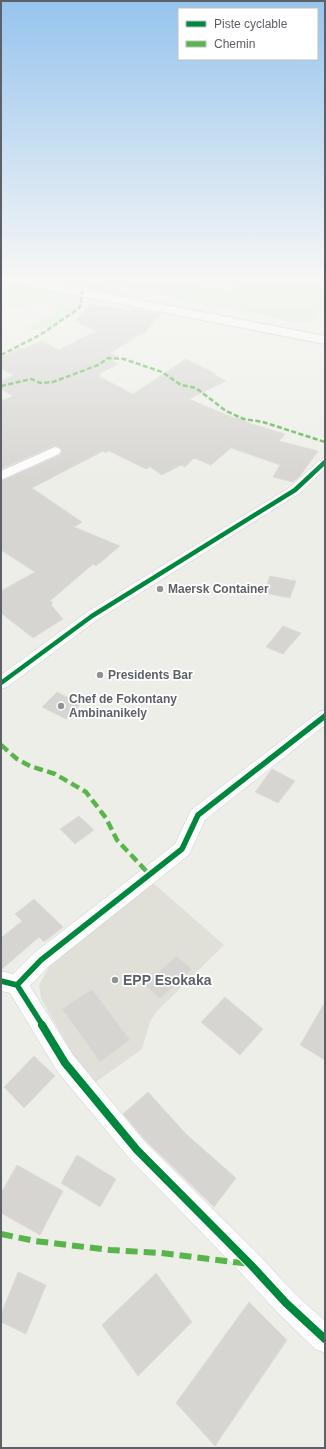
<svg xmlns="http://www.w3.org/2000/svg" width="326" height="1449" font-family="Helvetica,sans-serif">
  <rect width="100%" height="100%" fill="#eeeee9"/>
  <!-- education -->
  <path fill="#e0dfd8" d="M 153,883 L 224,945 L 156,1012 L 150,1022 L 142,1049 L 93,1084 L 75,1058 L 49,1013 L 41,998 L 39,985 L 50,965 Z"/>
  <!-- green -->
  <path fill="#d5ecd4" d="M 28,277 L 86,277 L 105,286 L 138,293 L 144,297 L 141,298 Z
    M 93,277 L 118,277 L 189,284 L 232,291 L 238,282 L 214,277 L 325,277 L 325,306 L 315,314 L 316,318 L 314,322 L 302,323 L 285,321 L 260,314 L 185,301 L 158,294 L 119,287 Z
    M 1,281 L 74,294 L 77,295 L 79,298 L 77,308 C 63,316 48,334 30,329 L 30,326 L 56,312 L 58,308 C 36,297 21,312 5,307 L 4,303 L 1,301 Z"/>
  <!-- building -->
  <path fill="#d6d5d2" stroke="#dedcd7" d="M 91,304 L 130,311 L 132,309 L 161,314 L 146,331 L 110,353 L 119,356 L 112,361 L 118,364 L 99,374 L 101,375 L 98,376 L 133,394 L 186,359 L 216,374 L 214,375 L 226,381 L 189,399 L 234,418 L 236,417 L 252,424 L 285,434 L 279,441 L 318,451 L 300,476 L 293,482 L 273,477 L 280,465 L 231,448 L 211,465 L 194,458 L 185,467 L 181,465 L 162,475 L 150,467 L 146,469 L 109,451 L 105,453 L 103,451 L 32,488 L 82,522 L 74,527 L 120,546 L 96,566 L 93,564 L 50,601 L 53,603 L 51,605 L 63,619 L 33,638 L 1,613 L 1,591 L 35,572 L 1,550 L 1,481 L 60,455 L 62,450 L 59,447 L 54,446 L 1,469 L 1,401 L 13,396 L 1,389 L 1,381 L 14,375 L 1,369 L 1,358 L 20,348 L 23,349 L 42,341 L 59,350 L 96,331 L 75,321 Z
    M 270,576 L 296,581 L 290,598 L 264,593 Z
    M 283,626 L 301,633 L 283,654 L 266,647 Z
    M 57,692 L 81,704 L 66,719 L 42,707 Z
    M 272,769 L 295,781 L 278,803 L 255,792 Z
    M 79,816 L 94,830 L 75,844 L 60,829 Z
    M 34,899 L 63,927 L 44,942 L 39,937 L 1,970 L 1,938 L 22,921 L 15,914 Z
    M 176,956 L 192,969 L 160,999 L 145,985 Z
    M 92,989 L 130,1040 L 100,1062 L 62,1009 Z
    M 225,997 L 263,1029 L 240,1055 L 201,1022 Z
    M 325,1002 L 325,1060 L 300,1045 Z
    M 34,1056 L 55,1076 L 24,1108 L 4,1087 Z
    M 148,1092 L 186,1134 L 236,1178 L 214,1207 L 146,1141 L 123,1114 Z
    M 77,1155 L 116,1179 L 100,1207 L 61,1183 Z
    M 17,1165 L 63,1191 L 40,1235 L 1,1213 L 1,1193 Z
    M 18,1272 L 46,1285 L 26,1334 L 1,1322 L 1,1314 Z
    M 156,1273 L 192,1322 L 138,1376 L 102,1325 Z
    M 249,1302 L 287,1340 L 215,1446 L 176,1403 Z"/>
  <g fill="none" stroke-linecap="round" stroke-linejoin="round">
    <!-- street casing -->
    <g stroke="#cbcbcb" stroke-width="1">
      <path id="street" d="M 55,447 L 59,448 L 61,451 L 59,454 L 1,480 L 1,471 Z
        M 325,458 L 325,469 L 300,493 L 97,620 L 7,687 L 1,689 L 1,675 L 87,612 L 290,487 L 321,459 Z
        M 325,710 L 325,725 L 205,820 L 189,855 L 48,967 L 30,986 L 73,1055 L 145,1142 L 260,1256 L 295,1294 L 325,1321 L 325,1353 L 315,1349 L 277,1312 L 242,1274 L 129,1158 L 57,1071 L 10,993 L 1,991 L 1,971 L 13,974 L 34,953 L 175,844 L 191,810 L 319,712 Z"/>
    </g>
    <!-- secondary casing -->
    <g stroke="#cbcccc" stroke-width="2">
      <path id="secondary" d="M 1,277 L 21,277 L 325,336 L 325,344 L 3,281 L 1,280 Z"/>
    </g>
    <!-- street -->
    <use href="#street" fill="#fcfcfc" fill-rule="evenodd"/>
    <!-- secondary -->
    <use href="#secondary" fill="#fcfcfc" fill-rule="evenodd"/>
    <!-- quiet-far2 -->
    <path stroke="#58b549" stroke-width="2.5" stroke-dasharray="5 2.5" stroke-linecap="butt" d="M 1,355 L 40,335 L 78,309 L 81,305 L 82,291
      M 1,386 L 31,379 L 40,383 L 53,382 L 98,365 L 108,358 L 124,359 L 162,372 L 181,385 L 196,388 L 226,411 L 244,419 L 263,422 L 325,442"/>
    <!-- quiet-far1 -->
    <path stroke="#58b549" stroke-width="4.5" stroke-dasharray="9 4.5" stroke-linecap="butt" d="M 1,745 L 17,759 L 30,766 L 55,774 L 86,792 L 106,818 L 117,840 L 149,874"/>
    <!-- quiet -->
    <path stroke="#58b549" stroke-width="6" stroke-dasharray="12 6" stroke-linecap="butt" d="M 1,1234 L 35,1241 L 110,1250 L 161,1253 L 250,1264"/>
    <!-- cycleway-far2 casing -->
    <g stroke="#fff" stroke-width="6">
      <path id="cycleway-far2" d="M 1,683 L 92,616 L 295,490 L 325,462"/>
    </g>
    <!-- cycleway-far1 casing -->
    <g stroke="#fff" stroke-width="8">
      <path id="cycleway-far1" d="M 1,981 L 17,985 L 43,1026
        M 17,985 L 41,960 L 182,849 L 198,815 L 325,716"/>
    </g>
    <!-- cycleway casing -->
    <g stroke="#fff" stroke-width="10">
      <path id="cycleway" d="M 42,1025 L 65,1063 L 137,1150 L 251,1265 L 286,1303 L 325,1339"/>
    </g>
    <!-- cycleway-far2 -->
    <use href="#cycleway-far2" stroke="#00873e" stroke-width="4.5"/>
    <!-- cycleway-far1 -->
    <use href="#cycleway-far1" stroke="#00873e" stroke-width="5.5"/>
    <!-- cycleway -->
    <use href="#cycleway" stroke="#00873e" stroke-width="8"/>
  </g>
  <!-- sky -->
  <linearGradient id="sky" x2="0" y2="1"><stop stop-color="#96c4ee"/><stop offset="0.58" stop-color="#f7f7f5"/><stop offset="1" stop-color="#f7f7f5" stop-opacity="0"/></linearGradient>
  <rect width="326" height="480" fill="url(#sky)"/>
  <!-- markers -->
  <g fill="#909294" stroke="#fff" stroke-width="1.5">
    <circle cx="160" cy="589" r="4"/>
    <circle cx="100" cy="675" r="4"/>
    <circle cx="61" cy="706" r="4"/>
    <circle cx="115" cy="980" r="4"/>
  </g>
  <g text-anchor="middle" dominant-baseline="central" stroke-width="3.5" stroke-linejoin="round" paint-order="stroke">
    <!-- poi labels -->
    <g font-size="12" font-weight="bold" fill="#5d6167" stroke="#fff" text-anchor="start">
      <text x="168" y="589">Maersk Container</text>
      <text x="108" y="675">Presidents Bar</text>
      <text x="69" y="699">Chef de Fokontany<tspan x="69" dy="14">Ambinanikely</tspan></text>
    </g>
    <!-- near-poi labels -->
    <g font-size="14" font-weight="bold" fill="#5d6167" stroke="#fff" text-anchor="start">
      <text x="123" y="980">EPP Esokaka</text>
    </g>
  </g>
  <!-- border -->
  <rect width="326" height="1449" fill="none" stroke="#5d6167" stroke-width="4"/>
  <!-- legend -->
  <rect x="178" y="8" width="140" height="52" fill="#ffffff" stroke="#bec0c2"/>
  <rect x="186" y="21" width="20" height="6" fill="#00873e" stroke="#bec0c2"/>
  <text x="214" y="28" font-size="12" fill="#5d6167">Piste cyclable</text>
  <rect x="186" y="41" width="20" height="6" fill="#58b549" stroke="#bec0c2"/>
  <text x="214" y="48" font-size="12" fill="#5d6167">Chemin</text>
</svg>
